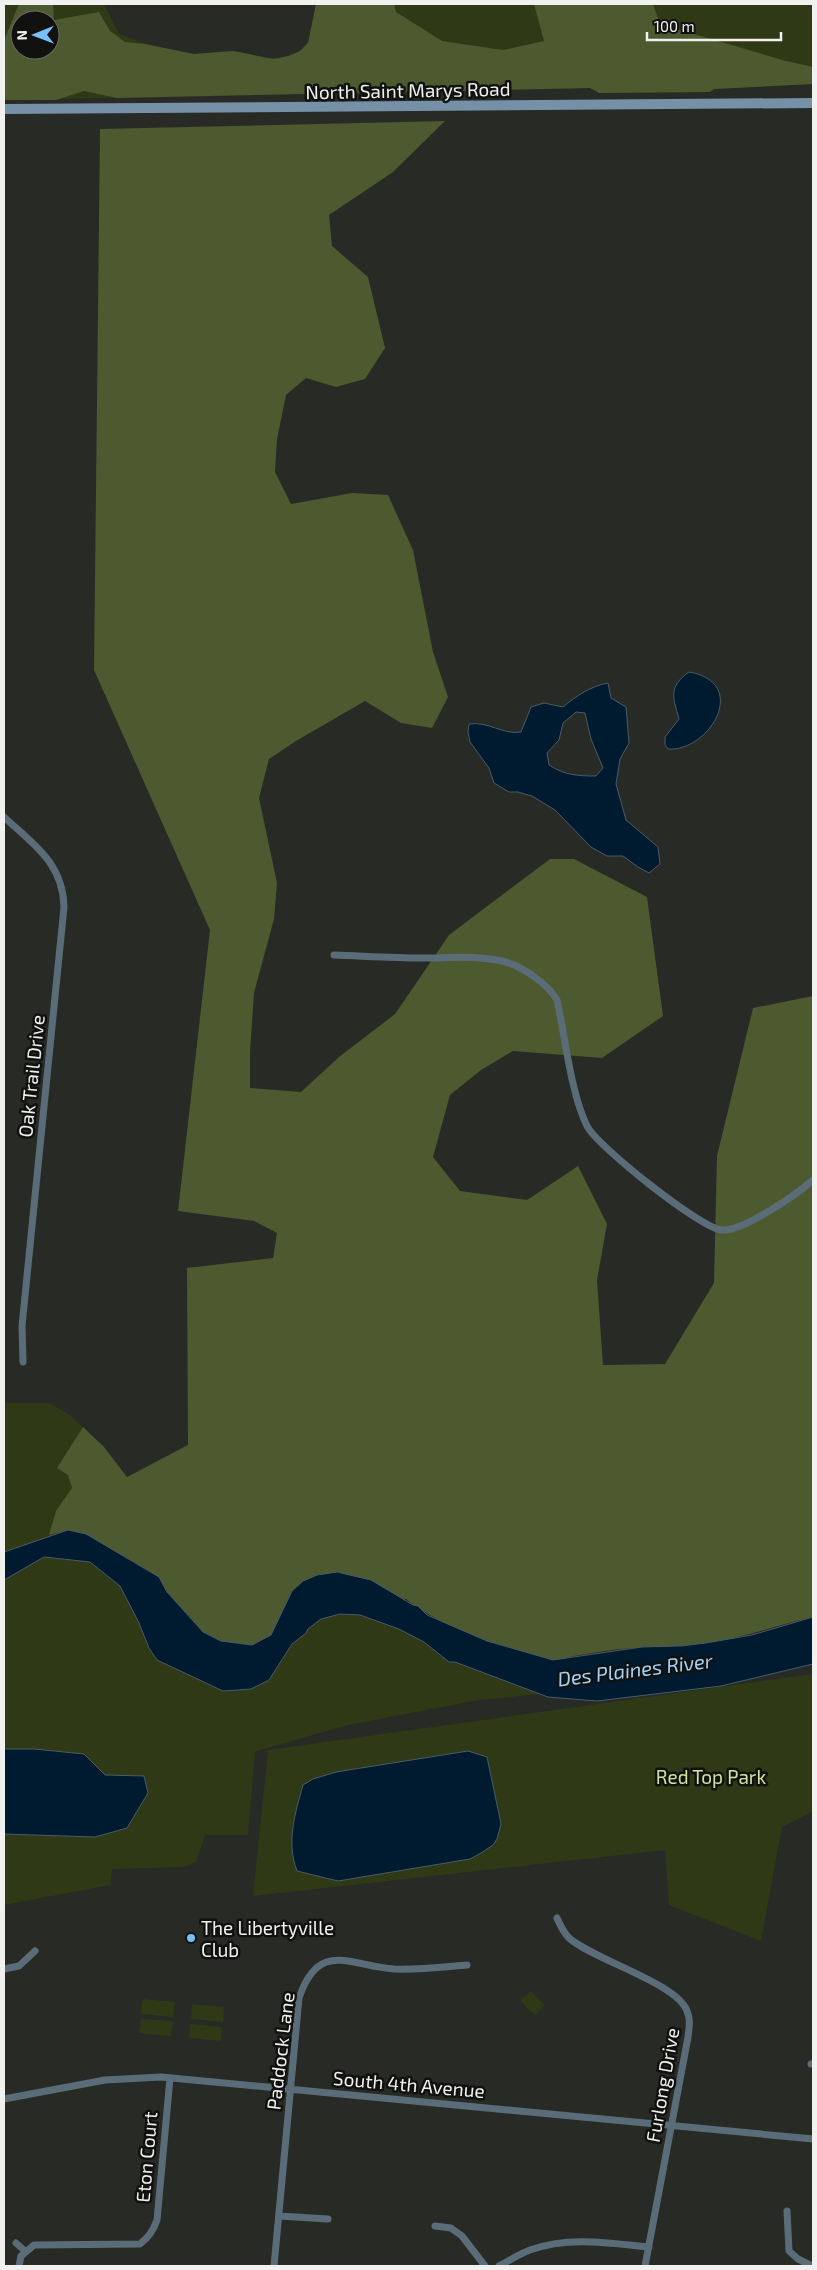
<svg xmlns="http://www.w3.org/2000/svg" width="817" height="2270" font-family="'Exo 2',sans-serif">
  <rect width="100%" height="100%" fill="#282a25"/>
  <!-- green -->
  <path fill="#2f3916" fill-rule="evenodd" d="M 4,4 L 104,4 L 119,34 C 141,42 172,54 196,54 C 209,54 222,50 234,51 C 257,54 280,66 301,50 C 313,40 314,19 316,4 L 813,4 L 813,84 L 714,89 L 710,92 L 599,93 L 590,88 L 4,100 ZM 20,20 L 50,20 L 50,50 L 20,50 Z
    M 4,1403 L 50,1403 L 71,1416 L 104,1447 L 68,1530 L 4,1552 Z
    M 44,1557 L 89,1562 L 120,1586 L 139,1623 L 149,1648 L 201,1681 L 223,1691 L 269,1680 C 277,1669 284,1655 291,1644 C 294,1640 300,1638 304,1635 C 309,1630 313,1623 321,1619 C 349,1605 398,1626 423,1641 C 433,1647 443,1662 455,1662 L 540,1694 L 479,1700 L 348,1725 L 260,1750 L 255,1752 L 248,1835 L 205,1835 L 196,1862 L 184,1867 L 112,1869 L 110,1885 L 4,1905 L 4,1580 Z
    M 813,1674 L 813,1811 L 782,1827 L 761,1941 L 669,1905 L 665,1850 L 253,1896 L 268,1750 Z
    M 531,1991 L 545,2005 L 535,2015 L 520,2001 Z
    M 143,1999 L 175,2002 L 173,2017 L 141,2014 Z
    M 192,2004 L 224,2007 L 223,2022 L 191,2019 Z
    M 141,2019 L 173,2021 L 171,2036 L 139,2033 Z
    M 190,2024 L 222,2027 L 221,2041 L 189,2038 Z"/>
  <!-- forest -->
  <path fill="#4d592f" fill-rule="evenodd" d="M 19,4 L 53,4 L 54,20 L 99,12 L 110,31 L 125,42 L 145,44 L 194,54 L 233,51 L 273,59 L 288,56 L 300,51 L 308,43 L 316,4 L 394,4 L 396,12 L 442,41 L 503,50 L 544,41 L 534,4 L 653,4 L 660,24 L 786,61 L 813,67 L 813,84 L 714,89 L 710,92 L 599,93 L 590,88 L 117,98 L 84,91 L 56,100 L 4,100 L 4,40 ZM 20,20 L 50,20 L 50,50 L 20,50 Z
    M 445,121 L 393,172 L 329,215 L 332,246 L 368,277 L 385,348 L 365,379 L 336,387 L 306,378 L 286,395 L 277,439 L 275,472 L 291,504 L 352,493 L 388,495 L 413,550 L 433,652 L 448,697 L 432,728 L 401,723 L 365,701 L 296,741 L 269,759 L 259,798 L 277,883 L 274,919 L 254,993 L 250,1052 L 250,1088 L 301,1092 L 339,1057 L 395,1014 L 449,935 L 550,859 L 574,859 L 647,897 L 663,1016 L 602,1058 L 513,1051 L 481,1070 L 450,1095 L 433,1157 L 460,1191 L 527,1200 L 578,1166 L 607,1224 L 597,1280 L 603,1365 L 665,1364 L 714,1283 L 717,1156 L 753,1008 L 813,996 L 813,1617 C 777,1625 743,1638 706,1643 C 675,1648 643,1646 612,1650 C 599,1652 586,1654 574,1656 C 567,1657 559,1661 552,1660 C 514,1656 434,1623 406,1599 L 292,1591 L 271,1635 L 252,1645 L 221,1641 L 203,1632 L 167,1592 L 158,1577 L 87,1535 L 68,1530 L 49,1535 L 56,1511 L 72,1488 L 68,1475 L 57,1468 L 83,1427 L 104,1447 L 127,1477 L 188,1445 L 187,1268 L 273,1258 L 277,1233 L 254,1221 L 178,1211 L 210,930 L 94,670 L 100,129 Z"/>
  <!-- water -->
  <path fill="#001b2f" stroke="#485c69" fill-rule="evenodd" d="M 689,672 C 751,683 709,752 668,749 L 665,745 L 665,737 L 679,719 C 673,697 668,687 689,672 Z
    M 608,683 L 611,698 L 626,707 L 629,743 L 620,759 L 616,784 L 626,820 L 658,847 L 660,864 L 649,873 L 638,867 L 623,856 L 607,856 L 591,847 L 555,810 L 532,796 L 518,792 L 509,792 L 494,783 L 489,768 L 470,742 L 468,732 L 469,724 C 489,721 502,735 521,732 L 531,707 L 544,703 L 563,707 C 576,696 591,686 608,683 ZM 576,712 L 585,713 L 591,739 L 603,768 L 596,776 C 578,776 564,775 549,765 L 547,753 L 559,740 L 563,723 Z
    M 68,1530 L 86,1534 L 159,1577 L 167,1592 L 203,1632 L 221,1641 L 252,1645 L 271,1635 L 292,1591 L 303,1581 L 317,1575 L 337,1572 L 371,1580 L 413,1605 L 418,1606 L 427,1615 L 487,1641 L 553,1660 L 642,1647 L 681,1646 L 706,1643 L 752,1635 L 813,1617 L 813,1664 L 721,1686 L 597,1701 L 548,1697 L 455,1662 L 449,1662 L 424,1642 L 399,1629 L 360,1615 L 340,1614 L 321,1619 L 308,1629 L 306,1633 L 292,1644 L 269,1680 L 251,1689 L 223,1691 L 157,1660 L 149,1648 L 139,1623 L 120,1586 L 90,1562 L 44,1557 L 4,1580 L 4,1552 Z
    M 4,1749 L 34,1749 L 84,1754 L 105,1775 L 144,1776 L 148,1793 L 127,1828 L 95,1837 L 4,1834 Z
    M 468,1751 L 487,1757 L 501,1824 L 497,1839 L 493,1845 L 481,1853 L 470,1859 L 338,1881 L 297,1871 C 286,1842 295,1814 303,1785 L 313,1779 L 336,1772 Z"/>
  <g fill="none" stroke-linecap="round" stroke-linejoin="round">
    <!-- street -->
    <path stroke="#5b6c79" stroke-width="7" d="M 4,817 C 34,845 63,863 64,907 L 22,1326 L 23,1362
      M 334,955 C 363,956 393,958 422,958 C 448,958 477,955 502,961 C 522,966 547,983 557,1000 C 565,1036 571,1094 587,1126 C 597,1146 699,1227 721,1230 C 743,1232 797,1194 813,1180
      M 557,1918 C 560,1925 564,1933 569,1938 C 594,1960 677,1983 687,2011 C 691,2020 689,2028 688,2037 L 645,2266
      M 4,1969 L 19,1966 L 35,1951
      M 811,2064 L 813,2064
      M 4,2099 L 105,2080 L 161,2077 L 813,2139
      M 787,2211 L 789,2251 L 798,2259 L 812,2266
      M 279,2216 L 328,2219
      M 435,2226 L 451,2228 L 462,2236 L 485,2266
      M 16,2243 L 25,2251
      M 19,2266 L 21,2256 L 34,2245 L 140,2244 C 149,2237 153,2231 157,2220 L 170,2078
      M 274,2266 L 299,1998 C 319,1939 350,1966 394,1969 C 418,1970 443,1967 467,1965
      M 499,2266 C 509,2261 519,2254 530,2250 C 568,2236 609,2243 649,2247"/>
    <!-- secondary -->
    <path stroke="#7691a7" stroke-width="10" d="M 4,109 L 813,103"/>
  </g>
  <!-- markers -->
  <circle fill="#78bff7" stroke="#111210" stroke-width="2" cx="191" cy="1938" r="5"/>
  <g text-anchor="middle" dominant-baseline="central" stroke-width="5" stroke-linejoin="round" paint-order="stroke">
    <!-- street labels -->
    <g font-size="19" fill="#f1f2ef" stroke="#111210">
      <text transform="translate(408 90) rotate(-1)">North Saint Marys Road</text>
      <text transform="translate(31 1076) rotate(-84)">Oak Trail Drive</text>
      <text transform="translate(280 2051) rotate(-83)">Paddock Lane</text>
      <text transform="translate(409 2084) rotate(5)">South 4th Avenue</text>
      <text transform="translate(662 2085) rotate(-80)">Furlong Drive</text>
      <text transform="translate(146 2157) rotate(-85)">Eton Court</text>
    </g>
    <!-- park labels -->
    <g font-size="19" fill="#cee49c" stroke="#111210">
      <text x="711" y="1776">Red Top Park</text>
    </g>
    <!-- poi labels -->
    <g font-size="19" fill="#f1f2ef" stroke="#111210" text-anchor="start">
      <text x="201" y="1927">The Libertyville<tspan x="201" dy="22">Club</tspan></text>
    </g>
    <!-- water labels -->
    <g font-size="20" font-style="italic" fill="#a2d4fc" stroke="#111210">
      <text transform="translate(635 1669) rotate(-7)">Des Plaines River</text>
    </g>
  </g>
  <!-- border -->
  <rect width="817" height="2270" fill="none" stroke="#f1f2ef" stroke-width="10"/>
  <!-- north arrow -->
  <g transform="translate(35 35) rotate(269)"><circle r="24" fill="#111210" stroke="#6b6c69"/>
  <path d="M0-4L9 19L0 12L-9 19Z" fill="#78bff7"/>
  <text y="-8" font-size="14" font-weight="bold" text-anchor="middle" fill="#f1f2ef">N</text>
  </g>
  <!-- scale -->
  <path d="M647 32v8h134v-8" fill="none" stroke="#f1f2ef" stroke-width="2.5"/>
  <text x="654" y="32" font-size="15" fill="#f1f2ef" stroke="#111210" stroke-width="4" paint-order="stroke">100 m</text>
</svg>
